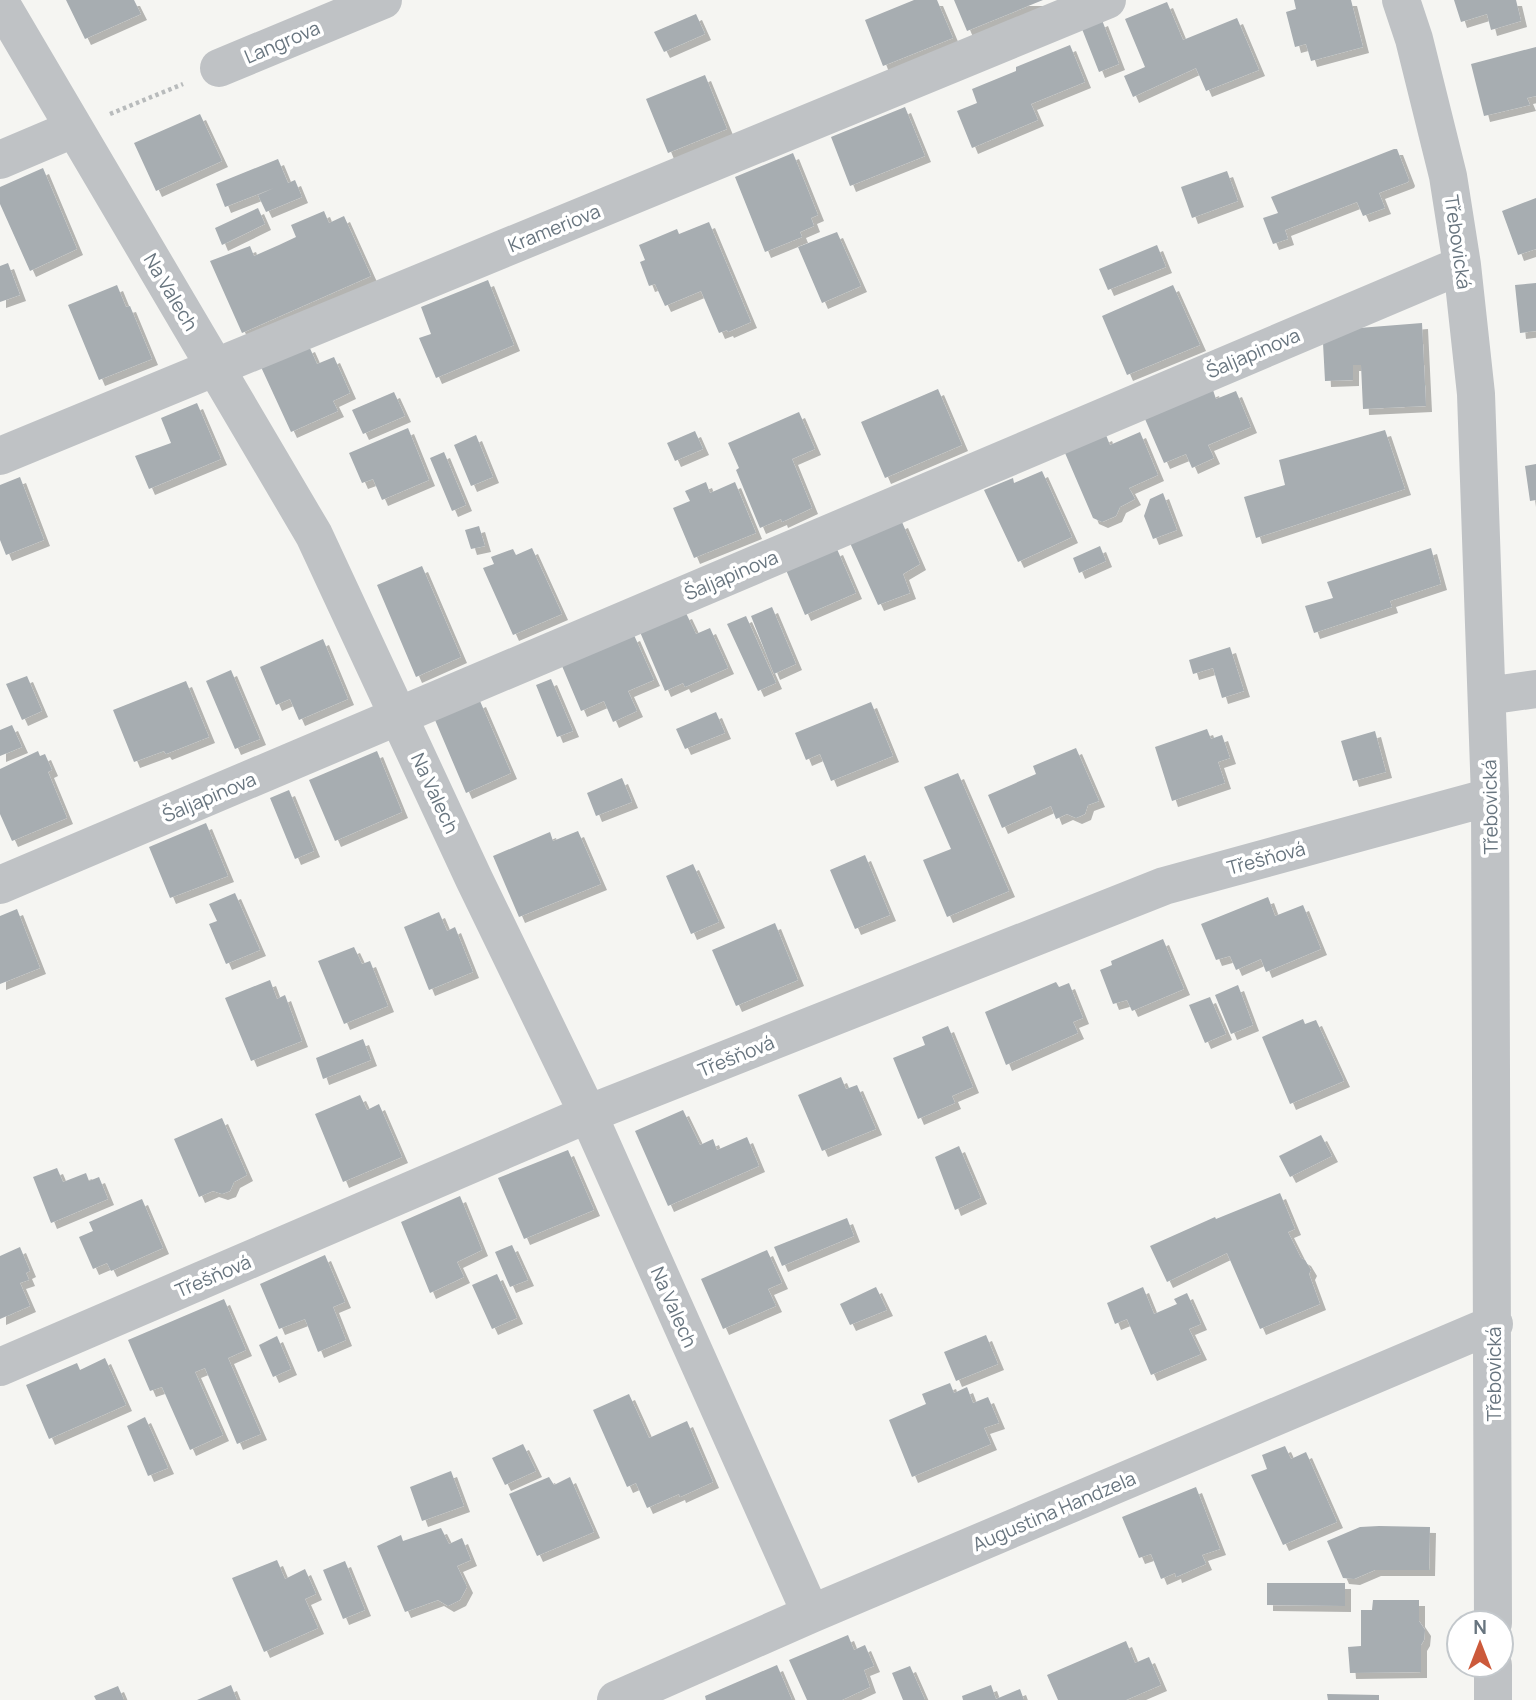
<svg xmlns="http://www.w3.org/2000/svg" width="1536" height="1700" font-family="Manrope,sans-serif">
  <defs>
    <filter id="shadow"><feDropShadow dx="6" dy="6" stdDeviation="0" flood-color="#0004"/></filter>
  </defs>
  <rect width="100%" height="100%" fill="#f5f5f2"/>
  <!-- building -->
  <path fill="#a7adb1" filter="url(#shadow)" d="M 66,0 L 134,0 L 141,14 L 85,39 Z
    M 914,0 L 937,0 L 953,38 L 883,66 L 865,20 Z
    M 954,0 L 1043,0 L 967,31 Z
    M 1294,0 L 1351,0 L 1363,47 L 1311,61 L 1306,44 L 1295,47 L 1286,12 L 1296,9 Z
    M 1454,0 L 1516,0 L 1521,21 L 1491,30 L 1487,14 L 1461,22 Z
    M 1167,2 L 1183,40 L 1237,18 L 1259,70 L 1206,91 L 1196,68 L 1133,97 L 1124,76 L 1145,67 L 1125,19 Z
    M 696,14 L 705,34 L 664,52 L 654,32 Z
    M 1102,20 L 1119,64 L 1099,72 L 1082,29 Z
    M 1070,45 L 1085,82 L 1031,104 L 1038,120 L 972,148 L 957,111 L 977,103 L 972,89 L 1016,71 L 1016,67 Z
    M 1536,47 L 1536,96 L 1527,98 L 1530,105 L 1484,116 L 1471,64 Z
    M 705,75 L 727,129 L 668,153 L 646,99 Z
    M 905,107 L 925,156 L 850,186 L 831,137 Z
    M 200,114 L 222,161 L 156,191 L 134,143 Z
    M 1394,149 L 1397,149 L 1409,180 L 1408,182 L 1379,193 L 1385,208 L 1363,216 L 1357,202 L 1285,230 L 1288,239 L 1273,244 L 1263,218 L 1278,213 L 1271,197 Z
    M 793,153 L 818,215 L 811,218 L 814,226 L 800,232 L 802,237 L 765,252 L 735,177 Z
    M 278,159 L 288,183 L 295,180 L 302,197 L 266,212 L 258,195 L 274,188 L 225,207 L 216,184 Z
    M 43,168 L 77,249 L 30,271 L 0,204 L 0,187 Z
    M 1227,171 L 1238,201 L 1192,218 L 1181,187 Z
    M 1536,198 L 1536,249 L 1518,255 L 1502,211 Z
    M 258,208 L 265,224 L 222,245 L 215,228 Z
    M 324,211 L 329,223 L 344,216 L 371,276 L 242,333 L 210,261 L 250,246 L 254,256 L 279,245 L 296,237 L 291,225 Z
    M 709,222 L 751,322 L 728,332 L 727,330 L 719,333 L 701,291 L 665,306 L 655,284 L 649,286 L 640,262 L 645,260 L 639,245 L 677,229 L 679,234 Z
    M 837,232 L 861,286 L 822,303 L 798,247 Z
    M 1157,245 L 1166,267 L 1108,290 L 1099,269 Z
    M 8,263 L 20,295 L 0,302 L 0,266 Z
    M 488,280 L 514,345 L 436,378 L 419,338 L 431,334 L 421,307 Z
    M 1536,283 L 1536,331 L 1520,333 L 1515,285 Z
    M 117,285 L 126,307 L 130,306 L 152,359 L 99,380 L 68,305 Z
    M 1173,285 L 1200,345 L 1127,375 L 1102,316 Z
    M 1422,323 L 1426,406 L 1363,409 L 1361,365 L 1353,365 L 1353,380 L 1325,381 L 1323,343 L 1359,328 Z
    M 309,346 L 317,364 L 334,357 L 350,393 L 333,401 L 338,411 L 291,432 L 261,367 Z
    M 938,389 L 962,445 L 885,478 L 861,422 Z
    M 1213,390 L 1216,399 L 1236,391 L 1251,427 L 1208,445 L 1214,458 L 1192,468 L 1186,454 L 1164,463 L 1145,419 Z
    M 394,392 L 405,416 L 363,434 L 352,410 Z
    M 197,403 L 221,459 L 149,489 L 135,456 L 171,443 L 161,418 Z
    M 799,412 L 815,449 L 792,459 L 812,508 L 782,522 L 781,519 L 760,528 L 736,470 L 739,468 L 728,443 Z
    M 408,428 L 429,480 L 382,500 L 373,479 L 362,483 L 349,453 Z
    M 1385,430 L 1405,489 L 1256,538 L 1244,497 L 1285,485 L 1279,460 Z
    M 695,431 L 703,449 L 675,461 L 667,443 Z
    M 1140,432 L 1158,475 L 1129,488 L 1135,499 L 1120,507 L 1116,516 L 1102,522 L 1093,518 L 1065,453 L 1106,435 L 1110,445 Z
    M 476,435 L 493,477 L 471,486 L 454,445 Z
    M 444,452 L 466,505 L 452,511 L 430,458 Z
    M 1536,464 L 1536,500 L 1530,501 L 1525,466 Z
    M 1042,471 L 1072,537 L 1018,562 L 984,490 L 1013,478 L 1014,483 Z
    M 20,477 L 44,540 L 6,555 L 0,540 L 0,485 Z
    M 706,482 L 710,493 L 735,482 L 756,533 L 694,558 L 673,508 L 690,501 L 685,491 Z
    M 1163,493 L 1177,530 L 1153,539 L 1144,516 L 1150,499 Z
    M 902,522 L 920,564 L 903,574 L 910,593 L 878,605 L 850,543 Z
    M 479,526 L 485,546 L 471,549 L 465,530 Z
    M 1100,546 L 1106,561 L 1079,573 L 1073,558 Z
    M 532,548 L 562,614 L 513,635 L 483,568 L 494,564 L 491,557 L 513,549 L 516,555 Z
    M 1431,548 L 1441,584 L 1390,601 L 1392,607 L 1314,633 L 1305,606 L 1333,598 L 1327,582 Z
    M 837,549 L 856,593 L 805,615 L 786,570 Z
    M 422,566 L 461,657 L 416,677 L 377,585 Z
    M 772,607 L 796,664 L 774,674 L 751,616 Z
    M 686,613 L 696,634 L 710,628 L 728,668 L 685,687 L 683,683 L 665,691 L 640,632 Z
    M 746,616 L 776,683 L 758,691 L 727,624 Z
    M 634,635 L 654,680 L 628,691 L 637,711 L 613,722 L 604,701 L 581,711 L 562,666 Z
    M 323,639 L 348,699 L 299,720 L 290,699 L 276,705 L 260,667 Z
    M 1230,647 L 1244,691 L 1222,698 L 1213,668 L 1193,674 L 1189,660 Z
    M 231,670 L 260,739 L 235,749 L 206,681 Z
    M 27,676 L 42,711 L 22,720 L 6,684 Z
    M 551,679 L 573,731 L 557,737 L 536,685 Z
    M 186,681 L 209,737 L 166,754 L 164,751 L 134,762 L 113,710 Z
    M 480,701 L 511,773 L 466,793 L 435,720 Z
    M 871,702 L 893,756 L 831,781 L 820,754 L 806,760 L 795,733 Z
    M 716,712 L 725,733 L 685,749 L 676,729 Z
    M 12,725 L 22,747 L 0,756 L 0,730 Z
    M 1207,729 L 1211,739 L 1222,735 L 1230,758 L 1218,762 L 1225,783 L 1172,801 L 1155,747 Z
    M 1375,731 L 1386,772 L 1353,781 L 1341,741 Z
    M 1076,748 L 1099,801 L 1088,805 L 1085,814 L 1076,818 L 1067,814 L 1056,819 L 1051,806 L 1002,828 L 988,795 L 1036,774 L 1033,766 Z
    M 38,751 L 40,756 L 45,754 L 52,770 L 48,772 L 67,818 L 12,841 L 0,814 L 0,769 Z
    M 377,751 L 402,812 L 335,841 L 309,780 Z
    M 958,773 L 1009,891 L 947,917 L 923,860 L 951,849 L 924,787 Z
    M 622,778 L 632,802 L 596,816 L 587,793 Z
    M 289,790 L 314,851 L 295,859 L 270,798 Z
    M 206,823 L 228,876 L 170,898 L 149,847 Z
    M 578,831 L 601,884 L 519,917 L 493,856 L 550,832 L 553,841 Z
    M 865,855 L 890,915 L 855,929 L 830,870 Z
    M 693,864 L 719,922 L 691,934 L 666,876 Z
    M 235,893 L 260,950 L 226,964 L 209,924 L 217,921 L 209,904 Z
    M 1268,897 L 1275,916 L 1303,905 L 1321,949 L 1266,972 L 1261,959 L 1236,970 L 1230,956 L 1216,960 L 1201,924 Z
    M 17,909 L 40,968 L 0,984 L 0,916 Z
    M 439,912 L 447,931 L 455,927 L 473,972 L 429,990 L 404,927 Z
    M 775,923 L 798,980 L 736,1006 L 712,950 Z
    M 1163,939 L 1184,989 L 1132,1011 L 1127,1000 L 1113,1004 L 1100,970 L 1112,965 L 1111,961 Z
    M 354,947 L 362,964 L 370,961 L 388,1006 L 344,1024 L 318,961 Z
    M 270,980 L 277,999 L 285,995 L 302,1041 L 251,1061 L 225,998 Z
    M 1056,982 L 1059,987 L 1069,983 L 1083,1018 L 1073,1022 L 1078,1033 L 1006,1065 L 985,1012 Z
    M 1238,985 L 1253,1025 L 1231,1034 L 1215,995 Z
    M 1210,997 L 1226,1034 L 1205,1043 L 1189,1005 Z
    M 1303,1019 L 1305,1024 L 1316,1020 L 1344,1081 L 1290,1104 L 1262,1037 Z
    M 948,1026 L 973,1087 L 952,1096 L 955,1103 L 918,1119 L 893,1058 L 925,1045 L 922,1037 Z
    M 363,1039 L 371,1060 L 323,1079 L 316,1058 Z
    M 841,1077 L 846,1089 L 857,1085 L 876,1129 L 822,1151 L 798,1095 Z
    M 360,1095 L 367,1110 L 379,1104 L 402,1157 L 343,1182 L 315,1114 Z
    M 683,1110 L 700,1145 L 713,1139 L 717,1150 L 747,1137 L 759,1166 L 668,1206 L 635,1131 Z
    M 222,1118 L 247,1175 L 234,1182 L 230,1191 L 222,1194 L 213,1191 L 199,1197 L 174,1139 Z
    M 1321,1135 L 1332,1156 L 1290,1177 L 1279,1156 Z
    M 959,1146 L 981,1198 L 955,1210 L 935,1157 Z
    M 568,1150 L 594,1210 L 524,1239 L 498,1178 Z
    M 57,1168 L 63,1182 L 86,1173 L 89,1181 L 99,1177 L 108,1199 L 51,1223 L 33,1177 Z
    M 1280,1193 L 1295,1229 L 1288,1232 L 1301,1258 L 1305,1260 L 1311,1270 L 1309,1274 L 1320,1304 L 1260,1329 L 1227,1253 L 1167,1282 L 1150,1246 L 1215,1217 L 1216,1219 Z
    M 460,1196 L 482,1250 L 457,1262 L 464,1277 L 430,1293 L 401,1222 Z
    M 142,1199 L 163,1248 L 111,1271 L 107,1263 L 93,1269 L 79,1237 L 93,1231 L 89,1222 Z
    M 847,1218 L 854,1236 L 782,1266 L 774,1247 Z
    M 512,1245 L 528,1280 L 510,1287 L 495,1252 Z
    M 20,1247 L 30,1271 L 26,1273 L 29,1280 L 20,1283 L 30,1306 L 0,1319 L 0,1256 Z
    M 767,1250 L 782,1283 L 768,1289 L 776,1306 L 723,1329 L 701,1279 Z
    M 325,1255 L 345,1302 L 333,1307 L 346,1340 L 318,1352 L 305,1319 L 279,1329 L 260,1284 Z
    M 497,1274 L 517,1318 L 492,1329 L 472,1285 Z
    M 876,1287 L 887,1310 L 850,1325 L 840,1304 Z
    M 1143,1287 L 1154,1314 L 1177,1304 L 1174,1299 L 1187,1293 L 1201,1324 L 1189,1329 L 1201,1354 L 1151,1375 L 1127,1319 L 1115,1324 L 1107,1303 Z
    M 224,1299 L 246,1350 L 228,1358 L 261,1434 L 237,1444 L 205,1368 L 195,1372 L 223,1435 L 190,1450 L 162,1387 L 150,1391 L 128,1340 Z
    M 986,1335 L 998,1364 L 956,1381 L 944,1352 Z
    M 277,1336 L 291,1369 L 273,1377 L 259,1345 Z
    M 105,1358 L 126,1405 L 49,1439 L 26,1385 L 77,1363 L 80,1370 Z
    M 950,1383 L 954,1393 L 967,1387 L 973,1403 L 988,1397 L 999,1423 L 984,1428 L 991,1444 L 912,1477 L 889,1420 L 926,1404 L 922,1394 Z
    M 629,1394 L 649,1438 L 687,1421 L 713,1482 L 680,1497 L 679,1494 L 647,1508 L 636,1483 L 627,1487 L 593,1410 Z
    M 145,1417 L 168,1468 L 148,1476 L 127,1426 Z
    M 523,1444 L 536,1471 L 505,1485 L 492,1458 Z
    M 1285,1446 L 1291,1459 L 1306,1452 L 1337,1522 L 1283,1545 L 1251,1475 L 1267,1469 L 1262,1455 Z
    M 451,1471 L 464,1506 L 422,1521 L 410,1487 Z
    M 549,1477 L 554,1485 L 570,1477 L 594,1532 L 537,1556 L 509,1494 Z
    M 1196,1487 L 1220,1549 L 1202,1555 L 1206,1564 L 1176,1577 L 1175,1573 L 1161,1579 L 1151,1554 L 1139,1558 L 1122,1517 Z
    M 1379,1526 L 1430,1527 L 1429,1570 L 1375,1570 L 1354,1579 L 1343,1578 L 1327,1541 L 1360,1527 Z
    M 441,1528 L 449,1544 L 462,1538 L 471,1560 L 457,1566 L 467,1587 L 460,1600 L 448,1606 L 438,1600 L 405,1612 L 377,1546 L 401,1535 L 403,1541 Z
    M 277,1560 L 285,1579 L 305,1569 L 316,1594 L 305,1599 L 318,1628 L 264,1652 L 232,1578 Z
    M 345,1561 L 365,1610 L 343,1619 L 323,1570 Z
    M 1267,1583 L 1345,1583 L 1345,1606 L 1267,1605 Z
    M 1373,1600 L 1419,1600 L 1419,1621 L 1425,1630 L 1424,1640 L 1421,1645 L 1421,1672 L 1350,1673 L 1348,1647 L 1361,1646 L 1361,1610 L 1372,1610 Z
    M 848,1635 L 854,1650 L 865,1645 L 874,1666 L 864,1670 L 870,1687 L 842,1700 L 807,1700 L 789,1660 Z
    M 1126,1641 L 1135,1663 L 1149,1657 L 1161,1685 L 1126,1700 L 1058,1700 L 1047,1675 Z
    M 777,1665 L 792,1700 L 706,1700 L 705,1696 Z
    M 910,1666 L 925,1700 L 903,1700 L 892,1673 Z
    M 231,1685 L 237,1700 L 197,1700 Z
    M 991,1685 L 996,1699 L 1020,1689 L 1024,1700 L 963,1700 L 962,1696 Z
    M 118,1686 L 124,1700 L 96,1700 L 94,1696 Z
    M 1327,1694 L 1379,1695 L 1379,1700 L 1328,1700 Z"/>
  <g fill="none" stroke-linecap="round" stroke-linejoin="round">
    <!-- path -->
    <path stroke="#b8bbbc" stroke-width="4.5" stroke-dasharray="3.5 3.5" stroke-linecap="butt" d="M 110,114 L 183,84"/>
    <!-- minor -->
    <path stroke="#bfc2c5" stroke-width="38" d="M 1401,0 L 1414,39 L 1448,176 L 1462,265 L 1476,394 L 1490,797 L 1493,1623
      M 0,2 L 314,535 L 474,879 L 588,1114 L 811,1614
      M 219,68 L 383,0
      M 0,160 L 73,129
      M 0,456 L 1107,0
      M 1487,696 L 1536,689
      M 0,885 L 1462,265
      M 0,1367 L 588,1114 L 1164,886 L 1490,797
      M 616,1700 L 811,1614 L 1494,1324
      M 1493,1700 L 1493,1665"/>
  </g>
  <g text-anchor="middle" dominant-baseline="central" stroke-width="7" stroke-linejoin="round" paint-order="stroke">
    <!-- street labels -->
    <g font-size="19" fill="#68757f" stroke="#fff">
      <text transform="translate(282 42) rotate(-23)">Langrova</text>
      <text transform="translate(554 228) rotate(-22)">Krameriova</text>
      <text transform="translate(1458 242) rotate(82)">Třebovická</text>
      <text transform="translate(171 292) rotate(59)">Na Valech</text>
      <text transform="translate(1253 353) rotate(-23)">Šaljapinova</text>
      <text transform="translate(731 575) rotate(-23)">Šaljapinova</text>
      <text transform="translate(435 793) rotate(65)">Na Valech</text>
      <text transform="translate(209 797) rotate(-23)">Šaljapinova</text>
      <text transform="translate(1490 807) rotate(-91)">Třebovická</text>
      <text transform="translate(1266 858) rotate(-15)">Třešňová</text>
      <text transform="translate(736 1056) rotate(-22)">Třešňová</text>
      <text transform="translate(213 1276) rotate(-23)">Třešňová</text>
      <text transform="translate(674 1307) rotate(66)">Na Valech</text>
      <text transform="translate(1494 1374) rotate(-90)">Třebovická</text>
      <text transform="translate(1054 1511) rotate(-23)">Augustina Handzela</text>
    </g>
  </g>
  <!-- north arrow -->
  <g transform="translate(1480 1644)"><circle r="33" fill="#ffffff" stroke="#c3c8cc" stroke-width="2"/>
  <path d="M0-5L12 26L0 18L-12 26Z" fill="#cc5a3b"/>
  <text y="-10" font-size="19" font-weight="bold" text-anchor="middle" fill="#68757f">N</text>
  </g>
</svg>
